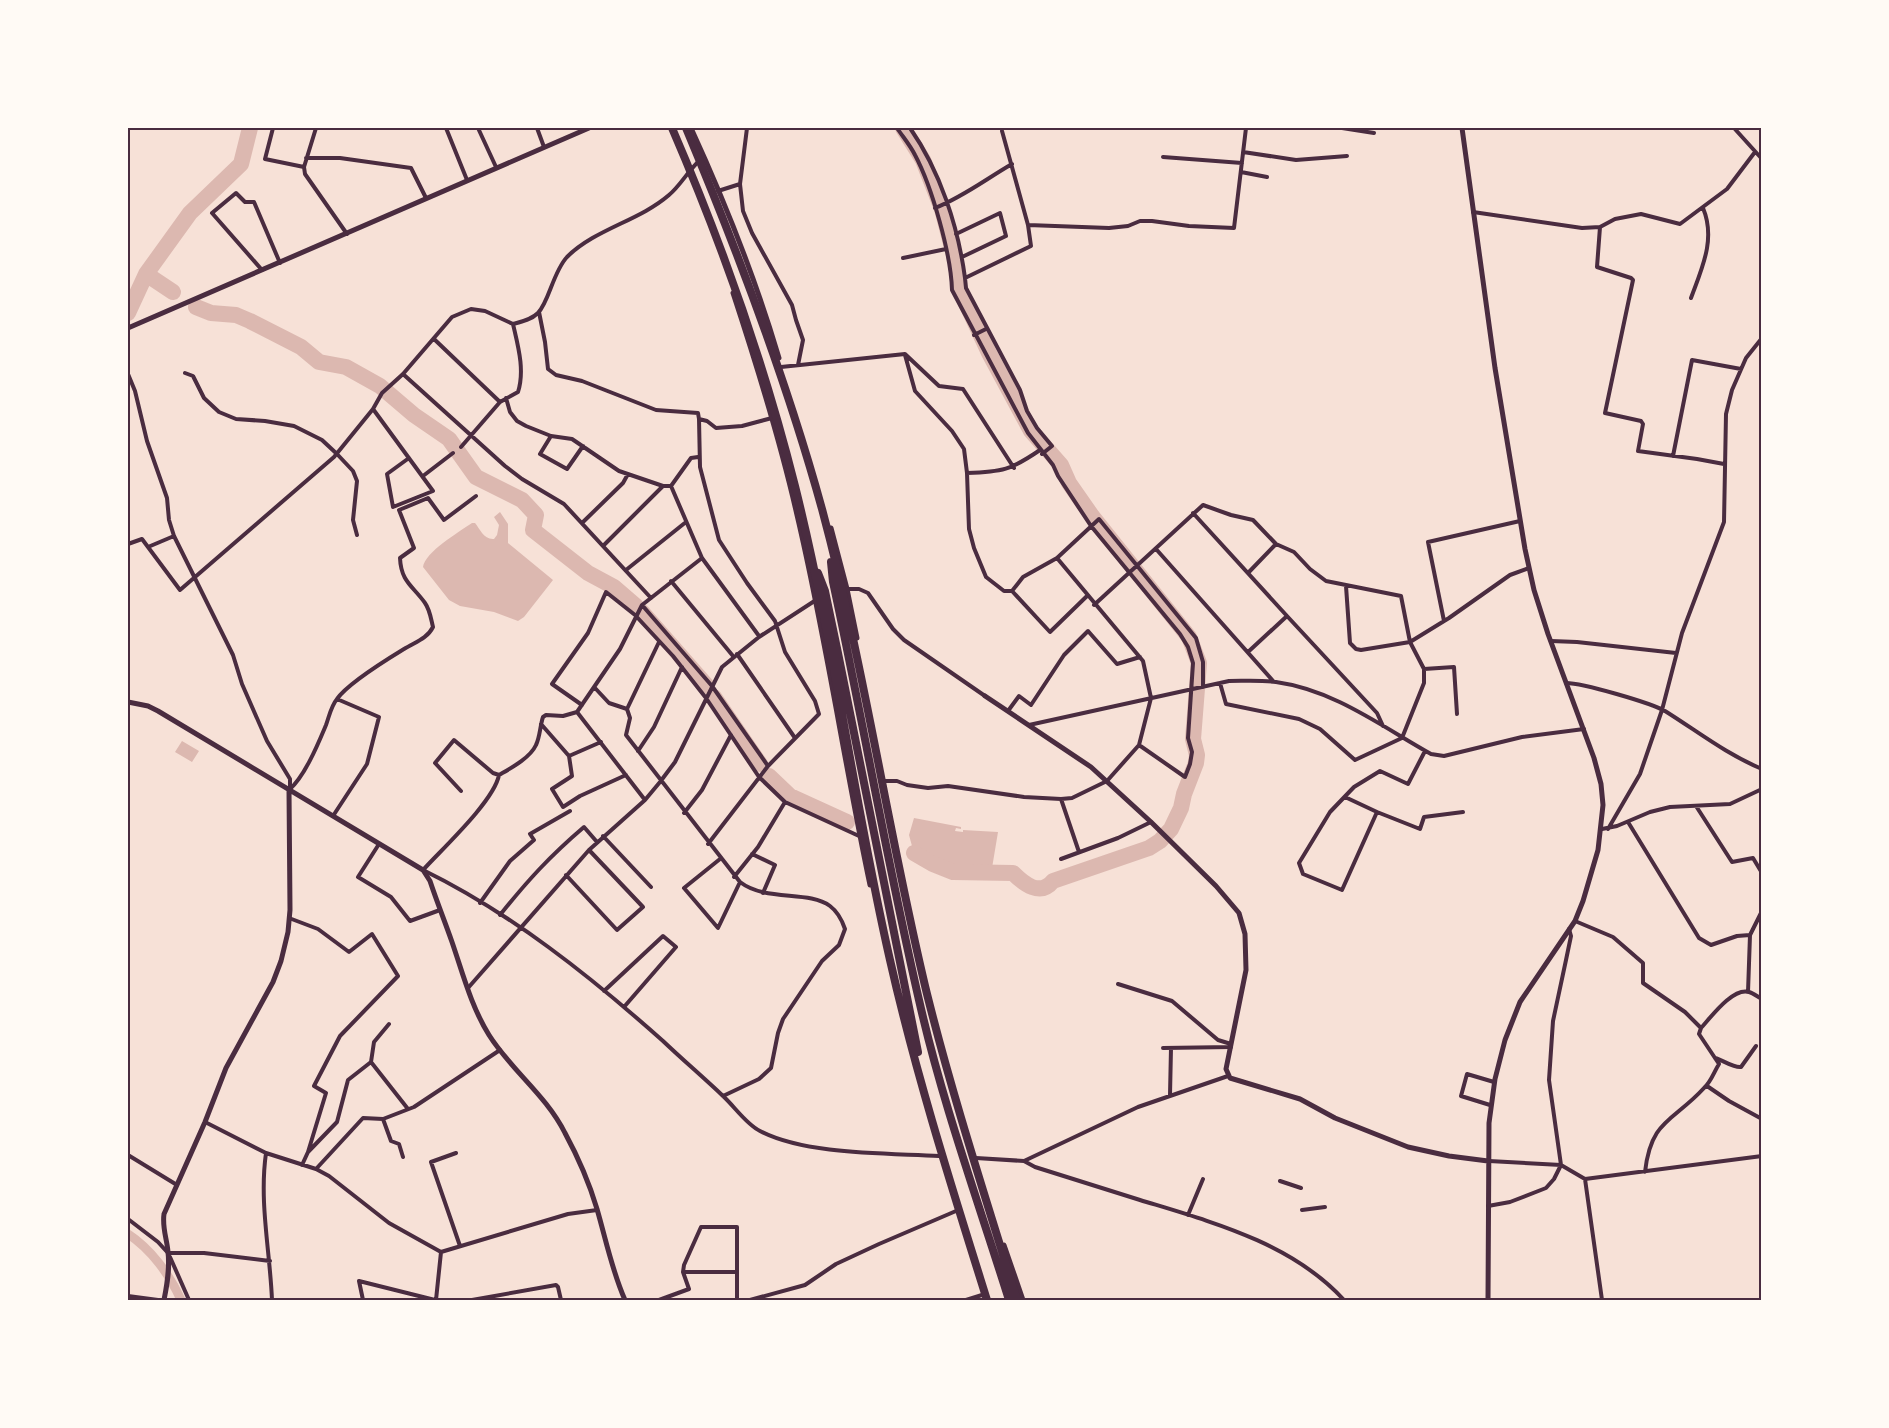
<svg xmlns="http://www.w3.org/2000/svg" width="1889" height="1428" font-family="Mulish,sans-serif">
  <rect width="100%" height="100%" fill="#f7e1d7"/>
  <!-- water -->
  <path fill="#dcb8b0" d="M 500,512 L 508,524 L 508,543 L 553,580 L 524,617 L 518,621 L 494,612 L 460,606 L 449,600 L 423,567 C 425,552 459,532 472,523 L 475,523 C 480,529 484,540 494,539 L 497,535 L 499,525 L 494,517 Z
    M 182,741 L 199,751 L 192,762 L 175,752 Z
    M 914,818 L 961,827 L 961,829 L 956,828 L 955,831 L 963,832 L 963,830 L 998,832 L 992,868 L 951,865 L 931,857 L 912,846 L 909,835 Z"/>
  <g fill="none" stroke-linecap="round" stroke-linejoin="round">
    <!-- canal -->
    <path stroke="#dcb8b0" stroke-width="9" d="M 128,1234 C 151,1249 170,1275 181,1300"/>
    <!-- river -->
    <path stroke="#dcb8b0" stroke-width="16" d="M 903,128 L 923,160 L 942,209 L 956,263 L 959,288 L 989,353 L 1031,431 L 1061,465 L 1069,483 L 1092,516 L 1189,637 L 1199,663 L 1193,739 L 1197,755 L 1196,763 L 1184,794 L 1181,808 L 1171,829 L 1160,841 L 1149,848 L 1053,881 C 1040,897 1024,884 1013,873 L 953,872 L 933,864 L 914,853
      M 146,274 L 190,213 L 241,164 L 250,128
      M 196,307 L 211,313 L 236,315 L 250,321 L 301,347 L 319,362 L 346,367 L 380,386 L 414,415 L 449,439 L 476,477 L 522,500 L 536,515 L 533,530 L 588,573 L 614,587 L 636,606
      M 128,313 L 146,274 L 173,292
      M 642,612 L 707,686
      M 714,697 L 760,764
      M 769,776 L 790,796 L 847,822"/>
    <!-- minor -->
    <path stroke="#4a2c40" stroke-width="4" d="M 273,128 L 265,159 L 304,167
      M 316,128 L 304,167 L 305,174 L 347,234
      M 446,128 L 467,180
      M 478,128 L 496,167
      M 537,128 L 544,147
      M 897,128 C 903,137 910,145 915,155 C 932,187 951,254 952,290 L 1028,433 L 1053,465 L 1058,476 L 1091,526 L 1180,634 L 1188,647 L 1193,663 L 1188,738 L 1192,752 L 1190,764 L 1185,777 L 1139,745
      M 910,128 C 940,171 958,226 965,278 L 1031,246 L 1028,225 L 1002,131
      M 1342,128 L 1374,133
      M 1734,128 L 1762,159
      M 1243,152 L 1296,160 L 1347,156
      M 1163,157 L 1242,163
      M 306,158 L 340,158 L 411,168 L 426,198
      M 1241,172 L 1267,177
      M 740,184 L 743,211 L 752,233 L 792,305 L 796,320 L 803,340 L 798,365
      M 718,191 L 740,184 L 747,128
      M 935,208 C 963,197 986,179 1012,164
      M 1473,212 L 1582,228 L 1600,227 L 1615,219 L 1641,214 L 1680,224 L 1727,189 L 1755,152
      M 1028,225 L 1109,228 L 1128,226 L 1140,221 L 1152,221 L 1189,226 L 1234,228 L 1246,128
      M 1600,227 L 1597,267 L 1631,278 L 1633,280 L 1605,413 L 1641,421 L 1643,424 L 1638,451 L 1697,459 L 1724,464
      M 956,234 L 1000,213 L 1006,236 L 962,257
      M 903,258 L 946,249
      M 262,270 L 212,213 L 236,193 L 245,202 L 254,202 L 280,263
      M 965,278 L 966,288 L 1020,390 L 1027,411 L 1037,428 L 1052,446 L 1042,454
      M 1691,298 C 1702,268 1716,239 1703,208
      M 539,312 L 545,342 L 548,369 L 556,375 L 582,381 L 656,410 L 698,413 L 699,419
      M 974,335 L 986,329
      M 434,339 L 500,402
      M 905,355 L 915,391 L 952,431 L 964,449 L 967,473 L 969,529 L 974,548 L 986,577 L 1004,591 L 1012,591
      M 781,367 L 905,354 L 939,386 L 963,389 L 1014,468
      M 185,373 L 193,376 L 204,398 L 219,412 L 236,419 L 265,421 L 294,426 L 322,440 L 337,454 L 353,471 L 357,481 L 353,520 L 357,535
      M 128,374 L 135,391 L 147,441 L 167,498 L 169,520 L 174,536 L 233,655 L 242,684 L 267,741 L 290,779 L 290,789
      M 403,374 L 505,466 L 522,479 L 564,504 L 651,598
      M 506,398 L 510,412 L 517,421 L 526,426 L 551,436 L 572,439 L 619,471 L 663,486 L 671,486 L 702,558 L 759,636
      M 373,409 L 433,491 L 393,507 L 387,474 L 409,458
      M 551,436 L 540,454 L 567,469 L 583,446
      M 461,447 L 500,402 L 518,392 C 525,370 518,346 513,324
      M 1673,456 L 1692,360 L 1741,369
      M 967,473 C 1002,472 1011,470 1040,450
      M 423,476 L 453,453
      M 671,486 L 691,458 L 698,457
      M 1193,513 L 1287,616 L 1248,652
      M 582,523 L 623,483 L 628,474
      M 128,544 L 142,539 L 180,590 L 334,457 L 373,409 L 382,393 L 403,374 L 452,317 L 471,309 L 485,311 L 513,324 C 521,322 531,320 538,313 C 549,302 553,272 567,257 C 595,229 639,221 669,195 C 680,186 688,171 699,161
      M 603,546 L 663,486
      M 148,547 L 174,536
      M 1156,549 L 1274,682
      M 1057,558 L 1023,577 L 1012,591 L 1050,632 L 1087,596
      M 626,570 L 686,522
      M 1248,573 L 1276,544
      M 671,581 L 733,656
      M 1346,586 L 1350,643 L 1356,649 L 1361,650 L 1410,642 L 1449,618 L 1510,575 L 1529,568
      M 847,589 L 859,589 L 868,593 L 893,629 L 904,640 L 985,696
      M 642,605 L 712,686 L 768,766
      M 1094,605 L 1203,505 L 1231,515 L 1253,520 L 1276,544 L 1294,552 L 1310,569 L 1326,581 L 1401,596 L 1410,642 L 1424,669 L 1424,683 L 1402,738 L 1355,760 L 1320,729 L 1299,719 L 1226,704 L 1220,683
      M 1287,616 L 1377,713 L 1383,726
      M 1444,621 L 1428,542 L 1520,521
      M 1551,641 L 1577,642 L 1676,653
      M 737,654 L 795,738
      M 1424,669 L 1454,667 L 1457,714
      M 1566,683 C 1583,683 1651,703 1665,711 C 1697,731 1726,754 1762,769
      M 595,688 L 609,703 L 627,709 L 630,718 L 626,735 L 740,882 C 766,902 808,890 830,906 C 838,912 842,920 845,929 L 839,945 L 822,961 L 783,1019 L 778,1033 L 771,1068 L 759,1079 L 723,1096
      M 582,705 L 552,684 L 588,633 L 606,592 L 635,615 L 673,656 L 706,698 L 759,777 L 785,802 L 859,836
      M 627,709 L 659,642
      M 1008,711 L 1019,696 L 1031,705 L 1064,655 L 1088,631 L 1117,664 L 1140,657
      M 577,712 L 645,800
      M 541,724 L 569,756
      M 1029,725 L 1229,681 C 1245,681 1261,680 1276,682 C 1334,690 1381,726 1431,754 L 1444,756 L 1522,737 L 1584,729
      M 601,742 L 569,756 L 572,776 L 552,789 L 563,807 L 580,796 L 626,775
      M 638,751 L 654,727 L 682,667
      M 1425,751 L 1408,784 L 1380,771 L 1354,787 L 1330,812 L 1299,863 L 1303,874 L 1342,890 L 1377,812 L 1420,829 L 1424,817 L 1463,812
      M 499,775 C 494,801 443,848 423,870 C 511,913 590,976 663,1041 C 683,1060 704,1078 723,1096 C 735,1107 746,1124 760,1131 C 806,1155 886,1153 939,1156
      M 884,781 L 897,781 L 907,785 L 928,788 L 948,786 L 1024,797 L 1061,799 L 1072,798 L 1107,781 L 1139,745 L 1151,698 L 1143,661 L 1057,558 L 1099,519 L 1196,638 L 1203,662 L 1203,687
      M 289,790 C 305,776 318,744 326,725 C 329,717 331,706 337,699 C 348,683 386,660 404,649 C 415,642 427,639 433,627 C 431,619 430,610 425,603 C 413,586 401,582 400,558 L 414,548 L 399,510 L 428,498 L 444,520 L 476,496
      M 461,791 L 435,763 L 454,740 L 493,773 L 499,775 C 511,768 530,758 536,745 C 540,737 540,726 543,717 L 546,715 L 563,716 L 577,712 L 620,649 L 642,605 L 702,558
      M 1345,797 L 1377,812
      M 1061,799 L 1079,852
      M 1696,806 L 1732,862 L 1753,858 L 1762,873
      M 684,813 L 702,790 L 731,735
      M 333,816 L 367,764 L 379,717 L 337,699
      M 1628,822 L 1699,938 L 1711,945 L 1737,936 L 1750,935
      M 1602,829 L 1617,826 L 1650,812 L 1670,807 L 1730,804 L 1762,789
      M 1608,829 L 1640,774 L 1662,710 L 1682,633 L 1724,522 L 1726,414 L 1732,390 L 1746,358 L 1762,338
      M 603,836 L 651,887
      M 379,844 L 358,877 L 391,897 L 410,921 L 440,910
      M 708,844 L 768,766 L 819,714 L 815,701 L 785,652 L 775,621 L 747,583 L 719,540 L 700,467 L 699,419 L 707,421 L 716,428 L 742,426 L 772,418
      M 752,854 L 775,865 L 763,893
      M 720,859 L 684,888 L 718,928 L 740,882
      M 1061,859 L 1118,838 L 1151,822
      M 566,875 L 617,930 L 643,907 L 589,850
      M 734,877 L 758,847 L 785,802
      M 480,903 L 510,861 L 534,840 L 530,834 L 570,811
      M 500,915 C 528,880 550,856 584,827 L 597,842
      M 289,918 L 318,929 L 349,952 L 372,934 L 398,976 L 340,1036 L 315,1084 L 314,1086 L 326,1093 L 308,1152
      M 1575,921 L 1613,937 L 1643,963 L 1643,983 L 1685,1012 L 1701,1028
      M 1118,984 L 1172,1001 L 1218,1040 L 1231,1044
      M 468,988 L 589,850 L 645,800 L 660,782 L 675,762 L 722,667 L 759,637 L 816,600
      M 604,991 L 663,936 L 676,947 L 624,1007
      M 1748,992 L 1750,935 L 1762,911
      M 1163,1048 L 1231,1047
      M 1715,1058 C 1723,1060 1733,1068 1741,1067 L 1756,1046
      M 371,1062 L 408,1109
      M 1707,1086 L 1729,1101 L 1762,1119
      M 1170,1095 L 1171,1048
      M 1490,1105 L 1461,1096 L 1467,1074 L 1494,1082
      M 383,1119 L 391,1141 L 399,1144 L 403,1157
      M 205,1122 L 266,1153 L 316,1169 L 329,1176 L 389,1223 L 441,1252 L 568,1214 L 597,1210
      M 266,1153 C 259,1202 270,1251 272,1300
      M 456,1153 L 431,1162 L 460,1246
      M 128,1155 L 177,1185
      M 976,1158 L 1024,1161 L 1138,1107 L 1228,1076
      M 1024,1161 L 1035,1167 C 1070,1178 1105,1189 1140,1200 C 1212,1222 1292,1243 1344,1300
      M 1489,1161 L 1561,1165 L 1585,1179 L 1762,1156
      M 302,1165 L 308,1152 L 337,1122 L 348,1080 L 371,1062 L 374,1042 L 389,1024
      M 316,1169 L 363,1118 L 383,1119 L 414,1107 L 500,1050
      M 1645,1172 C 1651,1119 1673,1122 1704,1088 C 1711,1082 1714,1072 1719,1064 L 1699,1034 L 1701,1028 C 1711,1017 1733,987 1749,992 C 1753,993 1758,997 1762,999
      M 1585,1179 L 1602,1300
      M 1280,1181 L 1301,1188
      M 1488,1206 L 1510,1202 L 1546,1188 L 1554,1179 L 1561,1165 L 1549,1080 L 1553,1021 L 1566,960 L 1571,936 L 1569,929
      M 1302,1210 L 1325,1207
      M 1188,1215 L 1203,1179
      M 128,1219 L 158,1242 L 168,1253 L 204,1253 L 270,1261
      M 170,1257 L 189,1300
      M 683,1272 L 736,1272
      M 128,1296 L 158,1300
      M 363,1300 L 359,1281 L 435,1300
      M 436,1300 L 441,1252
      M 472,1300 L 556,1285 L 558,1287 L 561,1300
      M 659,1300 L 689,1289 L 683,1272 L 684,1265 L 701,1227 L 737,1227 L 737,1300
      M 750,1300 L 805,1285 L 836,1264 L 879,1244 L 956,1211
      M 966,1300 L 982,1295"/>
    <!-- tertiary -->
    <path stroke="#4a2c40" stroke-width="5" d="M 1462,128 L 1495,368 L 1525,549 L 1534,590 L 1548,634 L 1594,758 L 1601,784 L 1603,805 L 1598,850 L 1583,901 L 1575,921 L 1520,1002 L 1505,1040 L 1495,1079 L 1489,1123 L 1488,1300
      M 985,696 L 1091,767 L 1151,822 L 1216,886 L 1239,913 L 1245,934 L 1246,970 L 1226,1069 L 1230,1078 L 1300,1099 L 1335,1118 L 1408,1147 L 1449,1156 L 1488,1161
      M 128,702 L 148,706 L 158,711 L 423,870 L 430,881 C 437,902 445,922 452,942 C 463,974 471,1006 489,1035 C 511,1070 546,1095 565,1133 C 578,1157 589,1182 597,1209 C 606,1240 612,1271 625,1300
      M 164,1300 C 167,1285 170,1269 168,1252 C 167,1239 162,1228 164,1214 L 205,1122 L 226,1068 L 273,982 L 281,961 L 288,932 L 290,910 L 289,790"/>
    <!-- secondary -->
    <path stroke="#4a2c40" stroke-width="5" d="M 691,128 C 725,202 756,280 779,358
      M 733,293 C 757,366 780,440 797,515 C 826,638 844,762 870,885
      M 128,328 L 589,128
      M 831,528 L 847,589 L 857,638
      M 1004,1245 L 1023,1300"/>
    <!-- motorway -->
    <path stroke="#4a2c40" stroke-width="8" d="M 672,128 C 722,244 764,363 795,486 C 834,642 854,803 890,960 C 916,1075 952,1188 987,1300
      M 686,128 C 738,252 786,378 822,509 C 865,669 888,833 927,994 C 953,1098 986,1199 1017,1300
      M 831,562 L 833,582 C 863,721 887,862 919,1000 C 942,1102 978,1201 1009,1300
      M 818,573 L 825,591 L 838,653 L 918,1052"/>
  </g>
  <!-- border -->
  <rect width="1889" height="1428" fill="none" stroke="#fffaf5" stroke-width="258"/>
  <rect x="129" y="129" width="1631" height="1170" fill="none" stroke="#4a2c40" stroke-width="2"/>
</svg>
